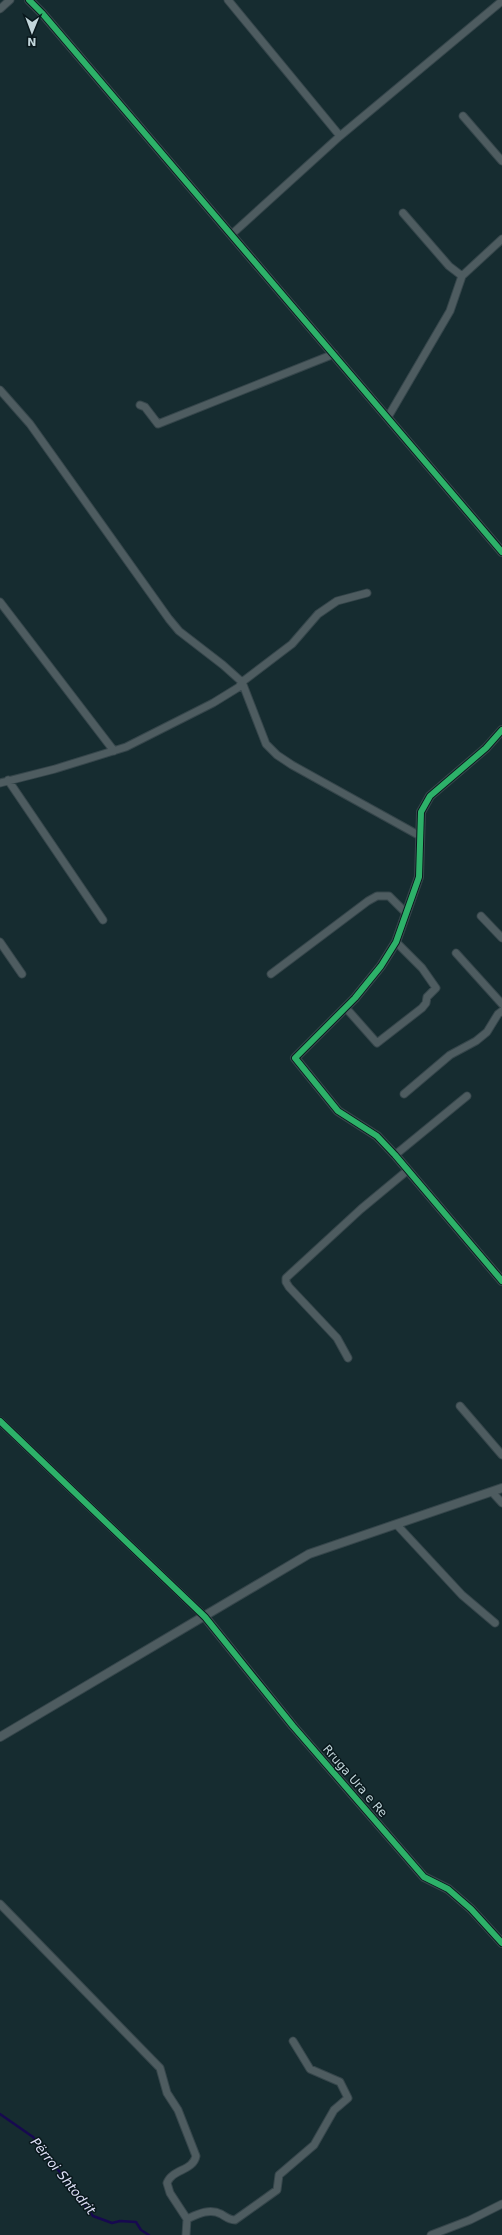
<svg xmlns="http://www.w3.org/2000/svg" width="502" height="2235" font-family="'DejaVu Sans',sans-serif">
  <rect width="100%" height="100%" fill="#162c30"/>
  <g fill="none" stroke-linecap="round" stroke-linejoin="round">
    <!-- stream -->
    <path stroke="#170950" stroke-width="2.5" d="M 0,2114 L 33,2137 L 93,2216 L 112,2223 L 120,2221 L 136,2222 L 141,2230 L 149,2235"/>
    <!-- minor casing -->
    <g stroke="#36464b" stroke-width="9">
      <path id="minor" d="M 228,0 L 340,136
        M 0,9 L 10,0
        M 463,116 L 502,161
        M 232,234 L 340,136 L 502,1
        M 462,276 L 502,239
        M 0,390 L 30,424 L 169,619 L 179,631 L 223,665 L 242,682 L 266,744 L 277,755 L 292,765 L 420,836
        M 140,405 L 145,407 L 158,424 L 334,354
        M 388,417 L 450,311 L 462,276 L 449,266 L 403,213
        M 0,602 L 114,751
        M 8,780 L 103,920
        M 0,783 L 55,769 L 126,747 L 213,703 L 239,687 L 242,682 L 292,644 L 318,614 L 337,601 L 367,593
        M 481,916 L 502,938
        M 0,942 L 22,974
        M 456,953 L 502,1004
        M 271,974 L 368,901 L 377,896 L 389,896 L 405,912
        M 346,1008 L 377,1043 L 422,1008 L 426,1003 L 427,997 L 436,988 L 422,968 L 396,942
        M 404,1094 L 450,1055 L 476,1041 L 487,1032 L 498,1014 L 502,1011
        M 395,1155 L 467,1096
        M 348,1358 L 337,1338 L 289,1287 L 286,1282 L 286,1278 L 361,1209 L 408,1170
        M 460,1406 L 502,1455
        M 0,1421 L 205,1617
        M 492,1492 L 502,1503
        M 397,1525 L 462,1595 L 495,1623
        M 0,1904 L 160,2068 L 167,2093 L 178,2110 L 196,2156 C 193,2171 172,2169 167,2183 L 170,2193 L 187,2219 L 186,2235
        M 187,2219 C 198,2214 210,2208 221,2214 C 226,2217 229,2220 235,2220 L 277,2190 L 279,2175 L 314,2145 L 334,2110 L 348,2098 L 340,2082 L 310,2069 L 293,2041
        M 431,2235 L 470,2220 L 502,2204"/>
    </g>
    <!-- tertiary casing -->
    <g stroke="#36464b" stroke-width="10">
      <path id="tertiary" d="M 29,0 L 42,13 L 502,552
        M 502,730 L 486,748 L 430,796 L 421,812 L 419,877 L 396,942 L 381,966 L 355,998 L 295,1058 L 338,1111 L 377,1136 L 395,1155 L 502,1281
        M 205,1617 L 293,1726 L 424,1877 L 448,1889 L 471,1909 L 502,1943
        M 0,1737 L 309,1554 L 502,1488"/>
    </g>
    <!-- minor -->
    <use href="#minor" stroke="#4e5c60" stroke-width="7"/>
    <!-- tertiary -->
    <use href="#tertiary" stroke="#4e5c60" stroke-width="8"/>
    <!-- cycleway casing -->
    <g stroke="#09181c" stroke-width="8">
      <path id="cycleway" d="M 29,0 L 42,13 L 502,552
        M 502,730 L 486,748 L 430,796 L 421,812 L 419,877 L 396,942 L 381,966 L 355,998 L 295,1058 L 338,1111 L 377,1136 L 395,1155 L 502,1281
        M 0,1421 L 205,1617 L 293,1726 L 424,1877 L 448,1889 L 471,1909 L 502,1943"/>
    </g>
    <!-- cycleway -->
    <use href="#cycleway" stroke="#2db169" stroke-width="6"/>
  </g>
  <g text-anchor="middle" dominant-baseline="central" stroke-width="3" stroke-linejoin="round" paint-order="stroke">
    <!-- street labels -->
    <g font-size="12" fill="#c2d6db" stroke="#09181c">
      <text transform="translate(355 1781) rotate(49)">Rruga Ura e Re</text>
    </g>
    <!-- water labels -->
    <g font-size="13" font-style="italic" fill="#dee0f7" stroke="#09181c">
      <text transform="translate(63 2176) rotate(51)">Përroi Shtodrit</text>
    </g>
  </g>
  <!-- north arrow -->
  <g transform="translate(32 32) rotate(181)" stroke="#09181c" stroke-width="3" paint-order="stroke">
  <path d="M0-3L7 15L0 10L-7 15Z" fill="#c2d6db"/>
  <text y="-6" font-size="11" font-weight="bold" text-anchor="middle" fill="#c2d6db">N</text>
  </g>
</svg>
